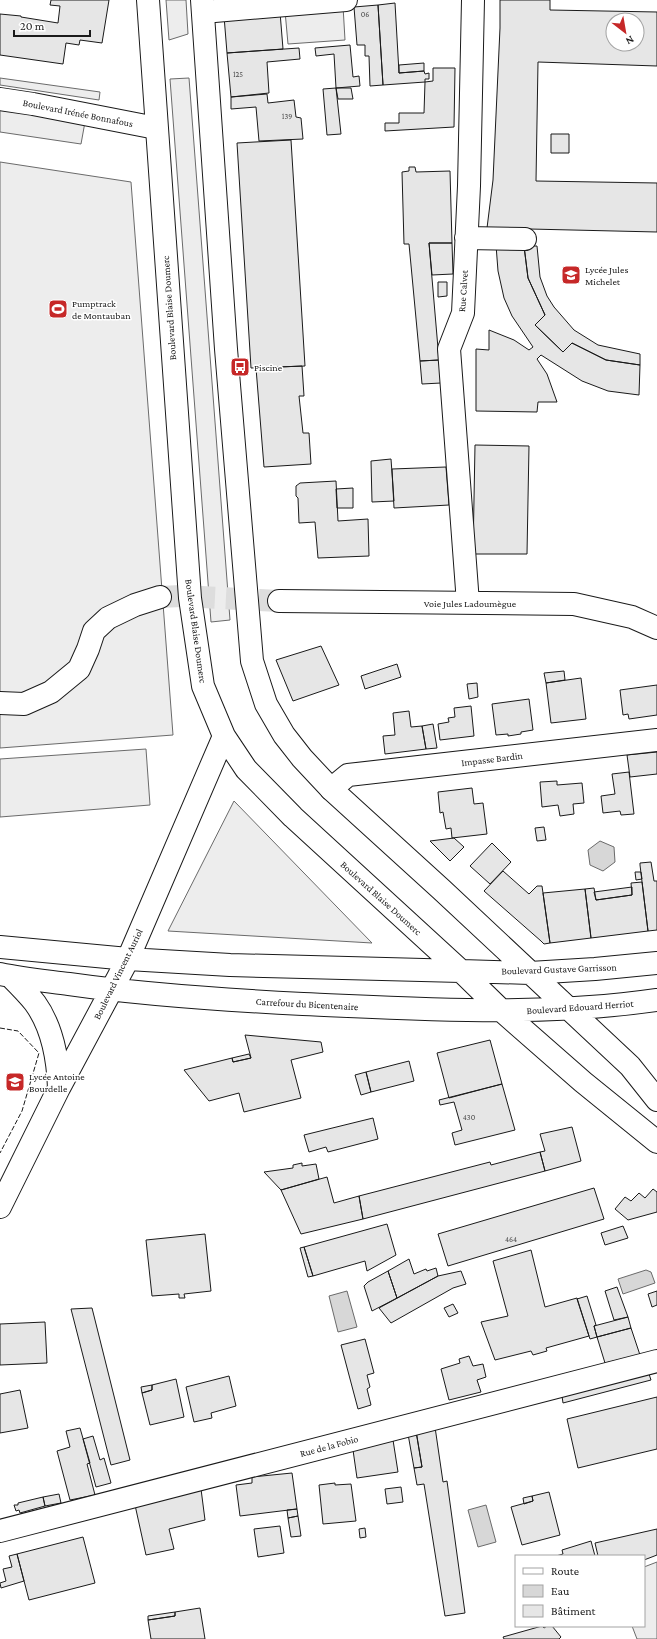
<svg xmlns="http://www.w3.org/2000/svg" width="657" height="1639" font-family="'Crimson Pro',serif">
  <rect width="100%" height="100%" fill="#fff"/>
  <!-- built -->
  <path fill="#ededed" stroke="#6a6a6a" d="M 166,0 L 186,0 L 188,34 L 169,40 Z
    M 343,6 L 345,40 L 288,44 L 285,11 Z
    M 0,78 L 100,92 L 99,100 L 0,85 Z
    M 189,78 L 230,620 L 211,622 L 170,79 Z
    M 0,110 L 85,122 L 81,144 L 0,132 Z
    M 0,162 L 131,182 L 173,735 L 0,748 Z
    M 146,749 L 150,805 L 0,817 L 0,759 Z
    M 234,801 L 372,943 L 168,931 Z
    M 657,1562 L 657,1639 L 637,1639 L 632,1626 L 644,1626 L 644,1567 Z"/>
  <!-- water -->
  <path fill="#d7d7d7" stroke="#6a6a6a" d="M 600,841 L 614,847 L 615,862 L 603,871 L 590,865 L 588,850 Z
    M 646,1270 L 651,1272 L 655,1283 L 623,1294 L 618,1279 Z
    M 347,1291 L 357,1327 L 338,1332 L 329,1296 Z
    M 486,1505 L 496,1542 L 478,1547 L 468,1510 Z"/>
  <!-- building -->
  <path fill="#e6e6e6" stroke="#1a1a1a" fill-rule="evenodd" d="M 51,0 L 109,0 L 102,43 L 80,40 L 79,45 L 66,43 L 63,64 L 0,55 L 0,14 L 21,16 L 21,17 L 58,23 L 60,6 L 50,5 Z
    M 500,0 L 550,0 L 550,10 L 657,12 L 657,66 L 538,62 L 536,181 L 657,183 L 657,232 L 487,228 L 493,180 L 500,28 ZM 613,20 L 637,20 L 637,44 L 613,44 Z
    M 395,3 L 399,73 L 424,71 L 425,74 L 429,73 L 429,79 L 425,79 L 425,82 L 383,85 L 378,5 Z
    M 378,5 L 383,85 L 370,86 L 369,56 L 365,56 L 365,45 L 357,45 L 354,7 Z
    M 280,12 L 283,49 L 227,53 L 224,16 Z
    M 350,45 L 353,77 L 359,76 L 360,86 L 336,88 L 334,54 L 316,56 L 315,48 Z
    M 299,48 L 300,59 L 267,62 L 269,93 L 231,97 L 227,53 Z
    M 424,63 L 424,71 L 399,73 L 399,65 Z
    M 433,68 L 455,68 L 454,127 L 385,131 L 385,123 L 399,123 L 399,113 L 424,113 L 425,82 L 433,81 Z
    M 336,88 L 351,88 L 353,99 L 338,99 Z
    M 336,88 L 341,134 L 327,135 L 323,89 Z
    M 267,94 L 268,103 L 294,100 L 296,117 L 301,118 L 303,139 L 259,141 L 256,107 L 231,109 L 231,97 Z
    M 551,134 L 569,134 L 569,153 L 551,153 Z
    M 291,140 L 305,366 L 251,368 L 237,143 Z
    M 409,167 L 415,167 L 416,172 L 450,171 L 452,243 L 429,243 L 439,360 L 420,361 L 409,244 L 404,244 L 402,172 L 409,171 Z
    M 429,243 L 452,243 L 453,274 L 432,275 Z
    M 496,245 L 524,246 L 528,278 L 545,315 L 535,325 L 563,352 L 572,343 L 606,360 L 640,365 L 639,395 L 608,391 L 582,381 L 541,355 L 537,359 L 547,374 L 557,402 L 538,402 L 537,412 L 476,411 L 476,349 L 489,350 L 489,330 L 514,340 L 529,350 L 533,347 L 512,316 L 504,298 L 498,271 Z
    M 524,246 L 537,246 L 540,277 L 547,296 L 554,307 L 574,330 L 598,345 L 640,354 L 640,365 L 606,360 L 572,343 L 563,352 L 535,325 L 545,315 L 528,278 Z
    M 438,282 L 447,282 L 447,296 L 438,297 Z
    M 439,360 L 441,383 L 422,384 L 420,361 Z
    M 302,366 L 304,396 L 299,396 L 303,433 L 309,433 L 311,464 L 264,467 L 256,368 Z
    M 475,445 L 529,446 L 527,554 L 473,554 Z
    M 391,459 L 394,501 L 372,502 L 371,461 Z
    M 446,467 L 449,505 L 394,508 L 392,469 Z
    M 336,481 L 338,521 L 368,519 L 369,556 L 318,558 L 315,522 L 299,523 L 298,498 L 296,496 L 296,486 L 300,483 Z
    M 353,488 L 353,508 L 337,508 L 336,489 Z
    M 321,646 L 339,685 L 293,701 L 276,660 Z
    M 397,664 L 401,677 L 365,689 L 361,676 Z
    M 564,671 L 565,680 L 546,683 L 544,673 Z
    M 581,678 L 586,719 L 551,723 L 546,683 Z
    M 477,683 L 478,697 L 469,699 L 467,684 Z
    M 657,685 L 657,715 L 629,719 L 628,714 L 623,715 L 620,690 Z
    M 529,699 L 533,730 L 521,732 L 521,734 L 508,736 L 508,734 L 496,735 L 492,704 Z
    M 471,706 L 474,736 L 440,740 L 438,724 L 449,722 L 448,718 L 455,717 L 454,708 Z
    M 409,711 L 411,727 L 422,726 L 426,749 L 385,754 L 383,736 L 395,735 L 393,713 Z
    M 433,724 L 437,748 L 426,749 L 422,726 Z
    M 657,752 L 657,774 L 630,777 L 627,755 Z
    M 629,772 L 634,814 L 621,815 L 620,811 L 603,813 L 601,796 L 615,794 L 612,774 Z
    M 557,781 L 557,785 L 582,783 L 584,803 L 573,804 L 574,814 L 560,816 L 558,805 L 542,807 L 540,782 Z
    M 472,788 L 474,804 L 483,803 L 487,834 L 452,838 L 451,828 L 446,829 L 443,812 L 440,813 L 438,792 Z
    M 544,827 L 546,840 L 537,841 L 535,828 Z
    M 454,838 L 464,847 L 450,861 L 430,841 Z
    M 492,843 L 511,862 L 490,884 L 470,866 Z
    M 651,862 L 654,881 L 657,881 L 657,930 L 648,931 L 640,865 L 640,863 Z
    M 503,871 L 529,894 L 537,886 L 542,886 L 550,943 L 544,944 L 541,941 L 484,891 Z
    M 635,872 L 641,872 L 642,879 L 636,880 Z
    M 642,882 L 648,931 L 591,938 L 585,889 L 594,888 L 596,900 L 632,895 L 631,883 Z
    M 632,887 L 632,895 L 596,900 L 594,892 Z
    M 585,889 L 591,938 L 550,943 L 543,893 Z
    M 245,1035 L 321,1042 L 323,1052 L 291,1060 L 301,1098 L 244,1112 L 239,1093 L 209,1101 L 184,1070 L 232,1058 L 233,1062 L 251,1058 Z
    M 490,1040 L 502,1084 L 449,1098 L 437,1053 Z
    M 249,1054 L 251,1058 L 233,1062 L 232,1058 Z
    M 409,1061 L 414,1081 L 371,1092 L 366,1072 Z
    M 366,1072 L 371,1092 L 361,1095 L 355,1075 Z
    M 502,1084 L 515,1130 L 455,1145 L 452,1133 L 462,1130 L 454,1102 L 440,1105 L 439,1100 Z
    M 373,1118 L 378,1139 L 328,1152 L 326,1147 L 309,1152 L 304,1135 Z
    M 572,1127 L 581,1161 L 545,1171 L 540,1152 L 545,1151 L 540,1134 Z
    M 540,1152 L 545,1171 L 363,1219 L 359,1196 L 490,1162 L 491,1165 Z
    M 302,1163 L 302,1166 L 316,1164 L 319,1179 L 281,1190 L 264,1172 L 293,1168 L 293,1165 Z
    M 327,1177 L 334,1203 L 359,1196 L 363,1219 L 301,1234 L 281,1190 Z
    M 594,1188 L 604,1219 L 448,1266 L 438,1234 Z
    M 653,1189 L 657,1192 L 657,1212 L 628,1220 L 615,1209 L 625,1197 L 631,1201 L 639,1193 L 645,1198 Z
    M 387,1224 L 396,1255 L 367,1271 L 365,1261 L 313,1276 L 304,1247 Z
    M 623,1226 L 628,1238 L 605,1245 L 601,1233 Z
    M 205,1234 L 211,1291 L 184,1294 L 185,1298 L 179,1298 L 179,1294 L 152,1296 L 146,1240 Z
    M 304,1247 L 313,1276 L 308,1277 L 300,1248 Z
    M 531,1250 L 545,1307 L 577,1298 L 589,1336 L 546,1348 L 547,1351 L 533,1355 L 531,1351 L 495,1360 L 481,1322 L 508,1316 L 493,1261 Z
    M 409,1259 L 414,1274 L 426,1269 L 427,1271 L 436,1268 L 438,1276 L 397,1298 L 388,1271 Z
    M 388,1271 L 397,1298 L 372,1311 L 364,1286 L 368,1282 Z
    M 461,1271 L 466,1284 L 453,1288 L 391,1323 L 379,1308 L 438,1276 Z
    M 617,1287 L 628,1317 L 614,1320 L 605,1291 Z
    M 657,1291 L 657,1305 L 652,1307 L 648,1294 Z
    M 587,1296 L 596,1325 L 594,1326 L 597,1337 L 590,1339 L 577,1299 Z
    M 453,1304 L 458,1313 L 449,1317 L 444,1308 Z
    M 92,1308 L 130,1460 L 111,1465 L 71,1309 Z
    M 628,1317 L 631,1328 L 597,1337 L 594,1326 Z
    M 45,1322 L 47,1363 L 0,1365 L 0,1324 Z
    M 631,1328 L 640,1355 L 605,1363 L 597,1337 Z
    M 365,1339 L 374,1373 L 367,1375 L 370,1387 L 367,1389 L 371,1405 L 358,1409 L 341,1345 Z
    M 469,1356 L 473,1366 L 483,1364 L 486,1377 L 477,1380 L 481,1392 L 449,1400 L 441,1369 L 460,1363 L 459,1359 Z
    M 649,1374 L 651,1380 L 563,1403 L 562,1396 Z
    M 229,1376 L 236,1406 L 211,1413 L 212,1418 L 194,1422 L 186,1387 Z
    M 176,1379 L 184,1417 L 150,1425 L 142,1393 L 152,1390 L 152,1385 Z
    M 152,1385 L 152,1390 L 142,1393 L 141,1387 Z
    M 20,1390 L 28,1428 L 0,1433 L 0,1394 Z
    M 657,1397 L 657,1449 L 578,1468 L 567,1419 Z
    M 435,1427 L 443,1482 L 447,1481 L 465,1613 L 445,1616 L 424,1484 L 417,1485 L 414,1468 L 422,1467 L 416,1431 Z
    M 80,1428 L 90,1463 L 87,1464 L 95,1495 L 70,1500 L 57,1451 L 70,1447 L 66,1431 Z
    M 416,1431 L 422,1467 L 414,1468 L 408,1434 Z
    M 93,1436 L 100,1460 L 104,1458 L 111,1483 L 96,1487 L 83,1439 Z
    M 393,1440 L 398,1472 L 357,1478 L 353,1450 Z
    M 292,1473 L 297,1509 L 240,1516 L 236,1485 L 252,1483 L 252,1477 Z
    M 335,1483 L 335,1485 L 351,1484 L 356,1521 L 323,1524 L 319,1485 Z
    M 401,1487 L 403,1502 L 387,1504 L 385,1489 Z
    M 201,1489 L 205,1520 L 169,1529 L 174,1549 L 146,1555 L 135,1505 Z
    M 549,1492 L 560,1535 L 522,1545 L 511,1507 L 533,1501 L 532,1496 Z
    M 59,1494 L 61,1503 L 45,1506 L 43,1497 Z
    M 532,1496 L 533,1501 L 524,1504 L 523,1498 Z
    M 43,1497 L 45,1506 L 20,1513 L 19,1510 L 16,1511 L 14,1505 L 18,1505 L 18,1503 Z
    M 297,1509 L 298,1516 L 288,1518 L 287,1510 Z
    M 298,1516 L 301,1536 L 291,1537 L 288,1518 Z
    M 280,1526 L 284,1553 L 258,1557 L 254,1529 Z
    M 365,1528 L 366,1537 L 360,1538 L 359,1529 Z
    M 657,1529 L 657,1555 L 644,1560 L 644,1556 L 598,1556 L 595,1543 Z
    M 83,1537 L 95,1583 L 29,1600 L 17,1554 Z
    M 591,1541 L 595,1556 L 556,1556 L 563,1554 L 562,1550 Z
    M 17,1554 L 24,1581 L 1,1588 L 0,1583 L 6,1581 L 3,1569 L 12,1567 L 9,1556 Z
    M 200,1608 L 205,1639 L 151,1639 L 148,1620 L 175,1616 L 175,1612 Z
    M 175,1612 L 175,1616 L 148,1620 L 148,1616 Z
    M 542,1626 L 544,1628 L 547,1626 L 552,1626 L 561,1637 L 559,1639 L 504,1639 L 503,1637 Z"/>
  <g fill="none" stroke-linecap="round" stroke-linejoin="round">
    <!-- minor-tunnel -->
    <path stroke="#ddd" stroke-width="22" stroke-dasharray="22 11" stroke-linecap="butt" d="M 160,597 L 181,596 L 279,601"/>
    <!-- minor casing -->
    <g stroke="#1a1a1a" stroke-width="24">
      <path id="minor" d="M 203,12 L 346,0
        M 0,99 L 33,104 L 156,128
        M 466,238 L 525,239
        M 279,601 L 574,604 L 632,617 L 657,628
        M 468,603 L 449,349 L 463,313 L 469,186 L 473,0
        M 0,703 L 24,704 L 51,692 L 79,669 L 88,649 L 94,631 L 108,618 L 135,605 L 160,597
        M 331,789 L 348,775 L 657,740
        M 0,1531 L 657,1361"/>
    </g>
    <!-- major casing -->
    <g stroke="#1a1a1a" stroke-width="24">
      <path id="major" d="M 148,0 L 190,598 L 203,686 L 224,736 L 246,769 L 293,817 L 461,971 L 502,1011 L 583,1082 L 657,1142
        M 202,0 L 226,349 L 252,661 L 266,704 L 284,735 L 302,758 L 331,789 L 442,890 L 630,1066 L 657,1100
        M 0,947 L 128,959 L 230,965 L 461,971 L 530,973 L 595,969 L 657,963
        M 0,974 C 23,979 46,981 69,984 C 146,995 225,1000 303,1004 C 422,1009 539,1017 657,1000
        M 10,976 C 19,985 28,994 35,1003 C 53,1028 58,1059 59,1088
        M 0,1207 L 59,1088 L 128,959 L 224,736"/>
    </g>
    <!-- minor -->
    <use href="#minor" stroke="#fff" stroke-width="22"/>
    <!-- major -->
    <use href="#major" stroke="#fff" stroke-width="22"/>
    <!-- fence -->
    <path stroke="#1a1a1a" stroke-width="1" stroke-dasharray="5 2" stroke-linecap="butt" d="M 0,1028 L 18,1031 L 39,1053 L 22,1111 L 0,1153"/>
  </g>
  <!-- icons -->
  <defs>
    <g id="school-square" transform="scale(1)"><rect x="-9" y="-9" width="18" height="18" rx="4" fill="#c62828" stroke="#fff"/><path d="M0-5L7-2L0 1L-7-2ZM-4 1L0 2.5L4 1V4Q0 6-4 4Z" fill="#fff"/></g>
    <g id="stadium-square" transform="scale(1)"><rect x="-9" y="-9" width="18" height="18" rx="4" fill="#c62828" stroke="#fff"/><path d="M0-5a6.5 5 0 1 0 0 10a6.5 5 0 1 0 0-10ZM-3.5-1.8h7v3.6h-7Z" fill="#fff"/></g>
    <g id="bus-square" transform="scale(1)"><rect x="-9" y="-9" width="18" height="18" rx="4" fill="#c62828" stroke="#fff"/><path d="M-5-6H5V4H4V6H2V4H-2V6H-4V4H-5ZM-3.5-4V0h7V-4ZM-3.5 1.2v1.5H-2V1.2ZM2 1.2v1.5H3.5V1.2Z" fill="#fff"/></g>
  </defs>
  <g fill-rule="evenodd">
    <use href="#school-square" x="571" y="275"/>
    <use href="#stadium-square" x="58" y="309"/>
    <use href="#bus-square" x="240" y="367"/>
    <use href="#school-square" x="15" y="1082"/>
  </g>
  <g text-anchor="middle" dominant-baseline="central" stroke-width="3" stroke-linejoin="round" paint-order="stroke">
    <!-- number labels -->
    <g font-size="8" fill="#4d4d4d">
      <text x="365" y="14">06</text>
      <text x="238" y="74">125</text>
      <text x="287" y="116">139</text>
      <text x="469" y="1117">430</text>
      <text x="511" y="1239">464</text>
    </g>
    <!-- street labels -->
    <g font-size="10" fill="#1a1a1a" stroke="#fff">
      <text transform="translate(78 113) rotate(11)">Boulevard Irénée Bonnafous</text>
      <text transform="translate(463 291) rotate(-86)">Rue Calvet</text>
      <text transform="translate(169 308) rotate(-94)">Boulevard Blaise Doumerc</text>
      <text x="470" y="603">Voie Jules Ladoumègue</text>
      <text transform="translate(196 631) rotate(82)">Boulevard Blaise Doumerc</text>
      <text transform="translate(492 759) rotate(-7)">Impasse Bardin</text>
      <text transform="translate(381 898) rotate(42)">Boulevard Blaise Doumerc</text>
      <text transform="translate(559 969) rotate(-2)">Boulevard Gustave Garrisson</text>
      <text transform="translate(118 974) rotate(-64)">Boulevard Vincent Auriol</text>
      <text transform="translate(307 1004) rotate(3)">Carrefour du Bicentenaire</text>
      <text transform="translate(580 1007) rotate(-4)">Boulevard Edouard Herriot</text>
      <text transform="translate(329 1446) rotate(-15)">Rue de la Fobio</text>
    </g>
    <!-- poi labels -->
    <g font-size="10" fill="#1a1a1a" stroke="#fff" text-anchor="start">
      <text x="585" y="269">Lycée Jules<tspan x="585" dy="12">Michelet</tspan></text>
      <text x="72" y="303">Pumptrack<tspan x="72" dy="12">de Montauban</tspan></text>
      <text x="254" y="367">Piscine</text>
      <text x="29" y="1076">Lycée Antoine<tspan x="29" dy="12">Bourdelle</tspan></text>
    </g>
  </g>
  <!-- legend -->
  <rect x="515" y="1555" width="130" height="72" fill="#ffffff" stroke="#a3a3a3"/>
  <rect x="523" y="1568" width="20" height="6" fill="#ffffff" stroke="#a3a3a3"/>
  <text x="551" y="1575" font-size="12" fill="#1a1a1a">Route</text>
  <rect x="523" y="1585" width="20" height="12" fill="#d7d7d7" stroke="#a3a3a3"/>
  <text x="551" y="1595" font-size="12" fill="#1a1a1a">Eau</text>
  <rect x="523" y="1605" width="20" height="12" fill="#e6e6e6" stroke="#a3a3a3"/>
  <text x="551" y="1615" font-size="12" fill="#1a1a1a">Bâtiment</text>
  <!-- north arrow -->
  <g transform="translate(625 32) rotate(149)"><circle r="19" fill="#ffffff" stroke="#a3a3a3"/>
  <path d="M0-3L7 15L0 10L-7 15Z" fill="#c62828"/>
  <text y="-6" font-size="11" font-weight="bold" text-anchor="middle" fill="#1a1a1a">N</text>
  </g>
  <!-- scale -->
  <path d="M14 30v6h76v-6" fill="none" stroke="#1a1a1a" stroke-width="2"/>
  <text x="20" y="30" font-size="12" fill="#1a1a1a" stroke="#ffffff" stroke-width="3" paint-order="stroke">20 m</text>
</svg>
